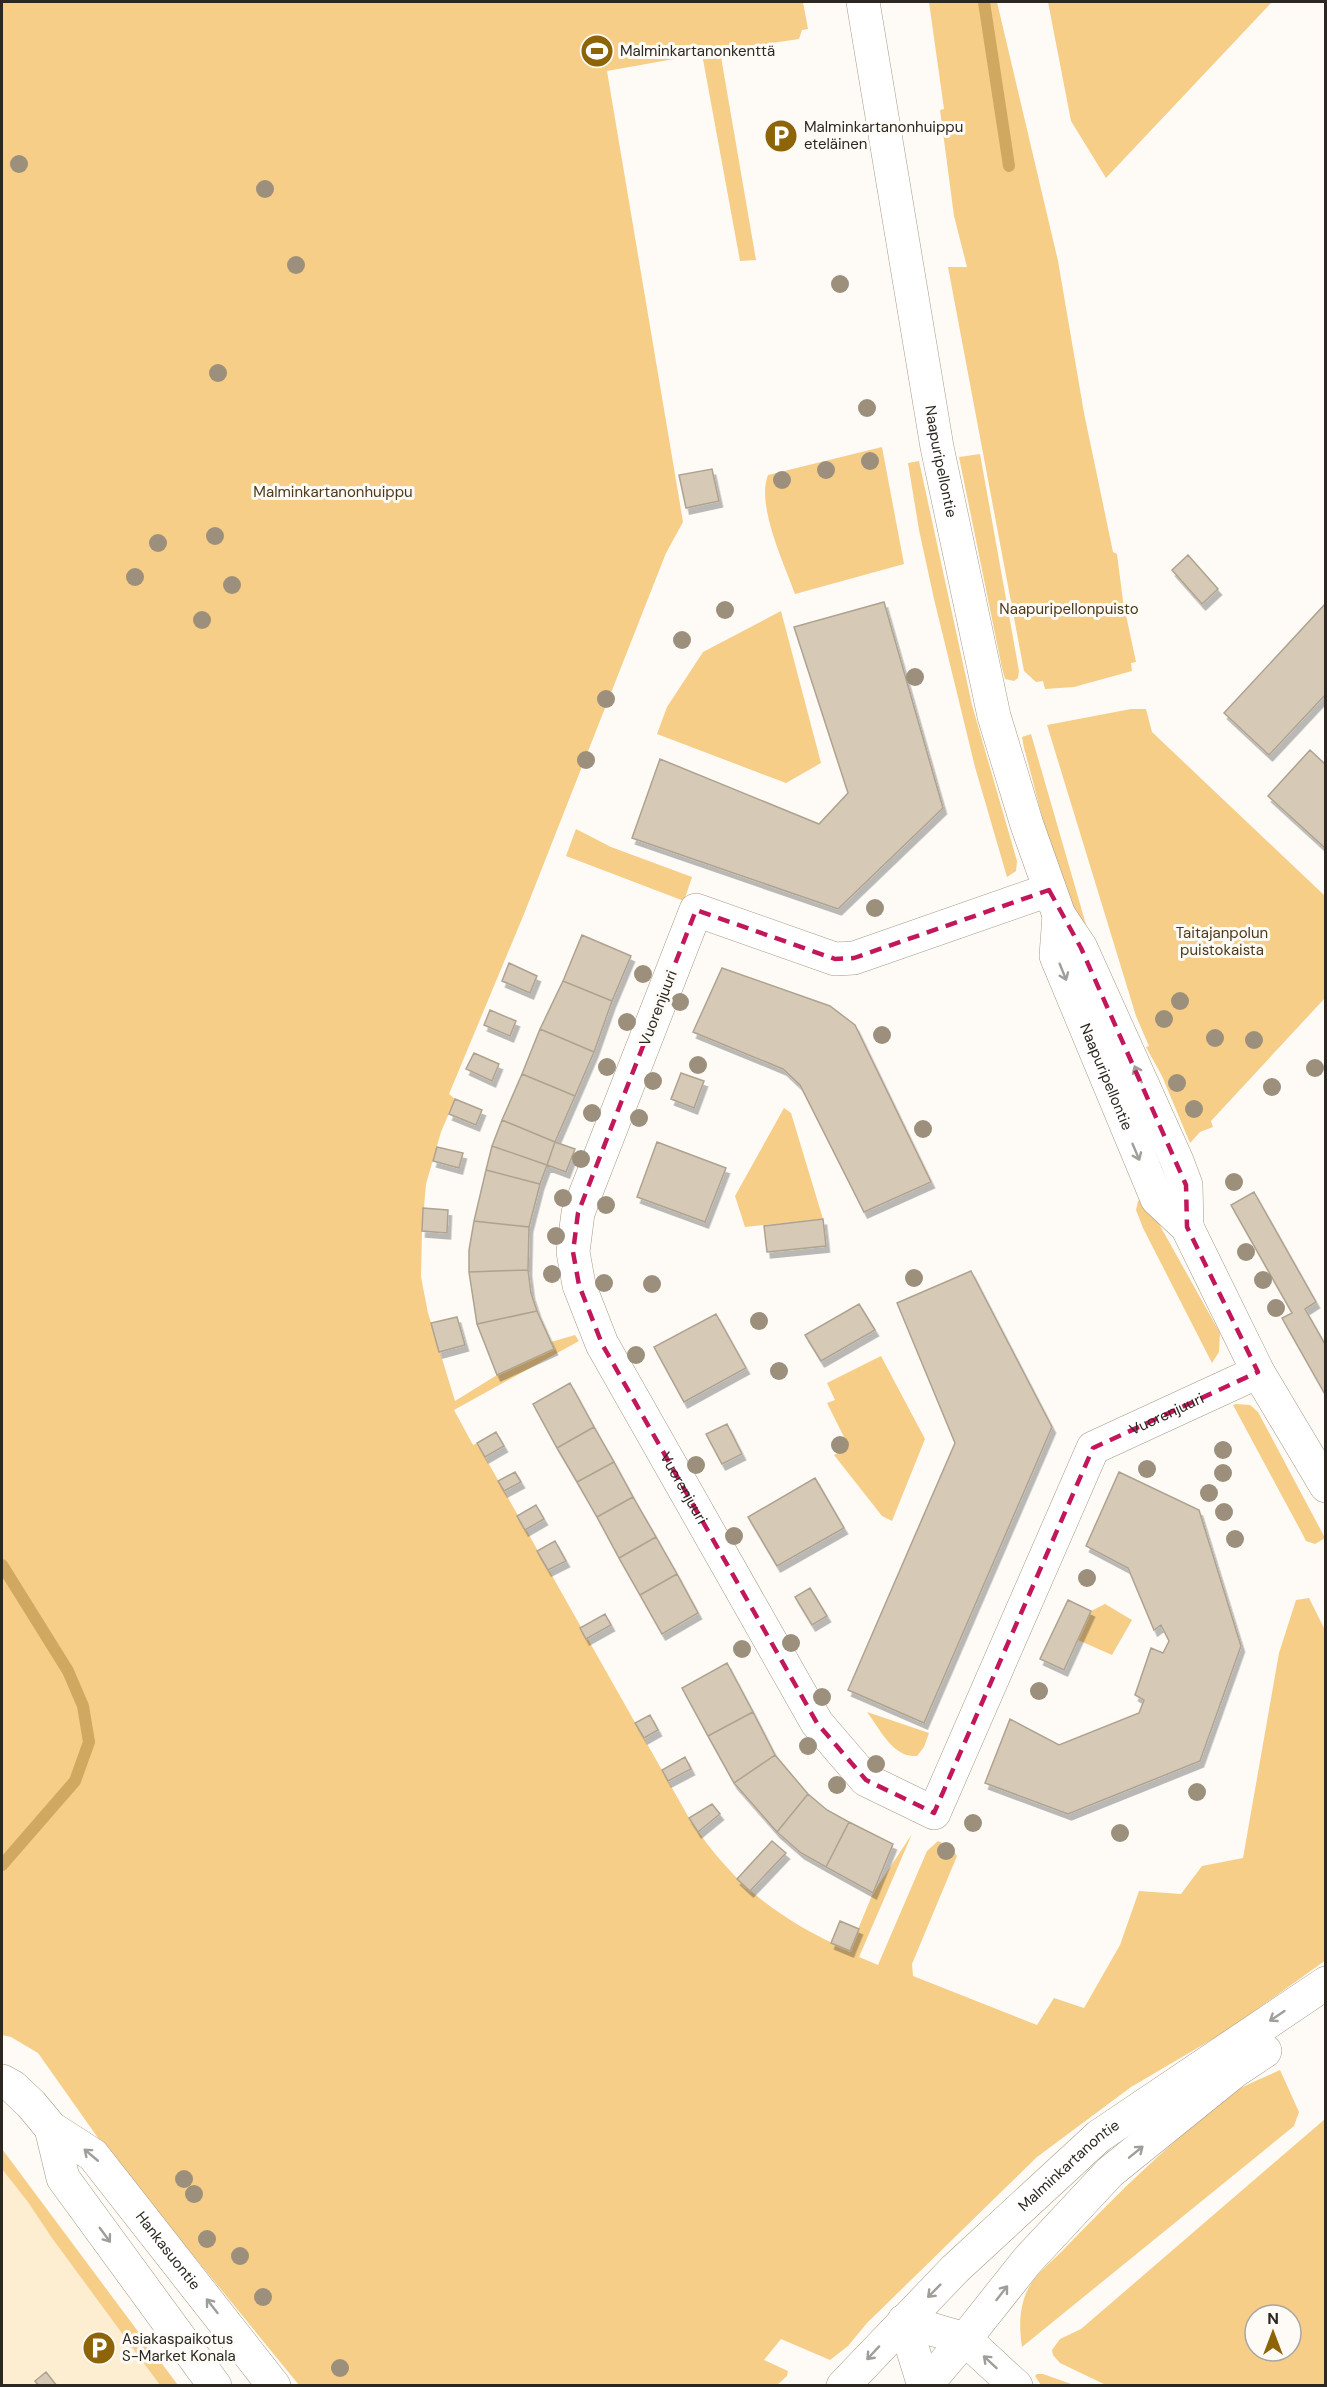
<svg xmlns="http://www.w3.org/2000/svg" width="1327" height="2387" font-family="'DM Sans',sans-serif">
  <defs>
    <filter id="shadow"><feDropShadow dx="3.5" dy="6" stdDeviation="0" flood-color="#0004"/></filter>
  </defs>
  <rect width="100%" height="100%" fill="#fefbf7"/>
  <!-- built -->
  <path fill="#fdedd1" d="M 2,2149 L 3,2150 L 178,2385 L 2,2385 Z"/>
  <!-- green -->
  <path fill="#f6ce88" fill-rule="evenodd" d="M 2,2 L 803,2 L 808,29 L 802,30 L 799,39 L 720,51 L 756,260 L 740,261 L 702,54 L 607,71 L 683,522 L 666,553 L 524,914 L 449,1094 L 455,1099 L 441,1132 L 426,1184 L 422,1231 L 421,1277 L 428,1313 L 455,1401 L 497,1375 L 554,1349 L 551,1342 L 575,1335 L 579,1341 L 454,1410 L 473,1445 L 477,1443 L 689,1818 C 732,1884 778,1919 849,1951 L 873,1893 L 912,1834 L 859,1957 L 878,1965 L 927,1851 L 938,1841 L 951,1847 L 957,1856 L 912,1964 L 913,1976 L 1037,2025 L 1054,1998 L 1084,2008 L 1120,1945 L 1139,1891 L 1181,1894 L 1202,1866 L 1243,1858 L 1279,1653 L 1296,1600 L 1309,1598 L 1326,1632 L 1326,1960 L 1228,2030 L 1131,2087 L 1037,2157 L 867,2323 L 848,2346 L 830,2360 L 781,2339 L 764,2360 L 788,2371 L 787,2376 L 777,2385 L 299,2385 L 103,2145 L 38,2053 L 11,2037 L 2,2035 Z
    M 929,2 L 997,2 L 1058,261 L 1084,413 L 1113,552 L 1117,554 L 1123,601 L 1136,662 L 1131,663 L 1132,671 L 1074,687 L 1045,689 L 1043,681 L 1036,682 L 1024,671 L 948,267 L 967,267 L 954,216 L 940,110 L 944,109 Z
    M 1048,2 L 1272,2 L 1106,178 L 1071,121 Z
    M 882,447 L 904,564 L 795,594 C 784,563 756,505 768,475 Z
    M 980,454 L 1019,671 L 1018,678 L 1014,681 L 1005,679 L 1002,668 L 959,457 Z
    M 919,461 L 972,705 L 1017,861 L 1016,871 L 1007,877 L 975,767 L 934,599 L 919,530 L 908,463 Z
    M 781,611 L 821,763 L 786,783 L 657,734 L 667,707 L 703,652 Z
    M 1131,709 L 1146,709 L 1152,732 L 1325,896 L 1325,998 L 1211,1121 L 1213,1127 L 1200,1132 L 1190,1143 L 1162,1076 L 1146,1047 L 1149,1046 L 1136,1016 L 1047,725 Z
    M 1031,734 L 1089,935 C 1055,882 1041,809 1024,748 L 1022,737 Z
    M 576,829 L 611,847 L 692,877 L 684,901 L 566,856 Z
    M 784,1108 L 791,1113 L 823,1219 L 745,1227 L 735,1196 Z
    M 1144,1197 L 1220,1333 L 1219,1352 L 1212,1363 L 1143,1228 L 1136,1210 L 1138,1201 Z
    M 881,1356 L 925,1439 L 892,1521 L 882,1516 L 834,1455 L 849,1447 L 827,1403 L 835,1400 L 827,1383 Z
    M 1236,1404 L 1250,1405 L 1258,1412 L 1325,1538 L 1315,1544 L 1306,1541 L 1303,1535 L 1233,1405 Z
    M 1105,1604 L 1132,1620 L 1112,1655 L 1078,1640 L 1091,1611 Z
    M 867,1712 L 929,1733 L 924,1747 L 917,1756 C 893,1758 880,1729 867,1712 Z
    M 1280,2070 L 1299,2112 L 1294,2126 L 1022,2347 C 1019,2327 1019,2307 1028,2289 C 1036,2273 1054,2260 1065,2248 C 1118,2193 1174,2138 1235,2092 C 1248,2083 1266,2077 1280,2070 Z
    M 1325,2119 L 1325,2385 L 1106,2385 L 1060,2363 L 1053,2355 L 1052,2350 L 1060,2339 L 1081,2329 ZM 1255,2315 L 1291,2315 L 1291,2351 L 1255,2351 Z
    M 2,2149 L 177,2384 L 176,2385 L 160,2385 L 52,2238 L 28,2202 L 2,2169 Z
    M 1037,2374 L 1043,2374 L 1074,2385 L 1041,2385 L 1035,2376 Z"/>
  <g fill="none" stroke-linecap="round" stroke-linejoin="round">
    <!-- stream -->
    <path stroke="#d0a860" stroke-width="12" d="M 984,2 L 1009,166
      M 2,1565 L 68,1671 L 83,1706 L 89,1742 L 75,1781 L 2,1865"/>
  </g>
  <!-- building -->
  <path fill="#d6cab6" stroke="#afa390" stroke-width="1.5" filter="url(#shadow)" d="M 712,469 L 719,501 L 686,508 L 679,475 Z
    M 1188,555 L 1218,589 L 1202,604 L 1172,570 Z
    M 884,602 L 943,808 L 838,909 L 632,838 L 660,759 L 819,824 L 848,793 L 794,627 Z
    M 1326,603 L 1326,694 L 1269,755 L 1224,713 Z
    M 1310,750 L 1326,765 L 1326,849 L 1268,796 Z
    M 582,935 L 631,956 L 612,1001 L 563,981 Z
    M 509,963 L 537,976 L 530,993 L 502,981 Z
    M 722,968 L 830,1006 L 855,1025 L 931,1182 L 864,1212 L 800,1085 L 783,1069 L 693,1032 Z
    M 563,981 L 612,1001 L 594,1052 L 540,1029 Z
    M 490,1010 L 516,1021 L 510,1036 L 484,1025 Z
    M 540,1029 L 594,1052 L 575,1096 L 522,1074 Z
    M 474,1053 L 499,1064 L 492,1081 L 466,1069 Z
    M 681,1073 L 704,1081 L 694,1108 L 671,1099 Z
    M 522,1074 L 575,1096 L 555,1142 L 502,1120 Z
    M 455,1099 L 482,1110 L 476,1125 L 449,1114 Z
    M 502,1120 L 555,1142 L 547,1165 L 492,1146 Z
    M 555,1142 L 575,1149 L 566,1172 L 547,1165 Z
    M 657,1142 L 726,1168 L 705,1222 L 637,1197 Z
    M 492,1146 L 547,1165 L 540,1184 L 486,1170 Z
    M 437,1147 L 463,1153 L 459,1168 L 433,1161 Z
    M 486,1170 L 540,1184 L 529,1227 L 474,1221 Z
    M 1254,1192 L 1316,1302 L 1305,1309 L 1326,1346 L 1326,1396 L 1282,1318 L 1292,1313 L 1231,1205 Z
    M 423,1208 L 448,1210 L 447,1233 L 422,1231 Z
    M 823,1219 L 826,1246 L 767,1252 L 764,1226 Z
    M 474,1221 L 529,1227 L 528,1270 L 469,1272 L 469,1250 Z
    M 528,1270 L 531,1293 L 537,1311 L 477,1324 L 469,1272 Z
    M 971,1271 L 1052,1427 L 924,1723 L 848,1690 L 955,1443 L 897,1303 Z
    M 859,1304 L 875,1330 L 821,1361 L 805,1335 Z
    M 537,1311 L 554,1349 L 497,1375 L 477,1324 Z
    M 716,1314 L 746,1368 L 684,1402 L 654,1347 Z
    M 457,1317 L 465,1345 L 439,1352 L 431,1323 Z
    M 570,1383 L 594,1427 L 557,1448 L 533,1404 Z
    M 727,1424 L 742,1454 L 722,1464 L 706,1434 Z
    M 594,1427 L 614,1462 L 577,1482 L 557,1448 Z
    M 496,1432 L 504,1446 L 485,1457 L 477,1443 Z
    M 614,1462 L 633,1497 L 597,1517 L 577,1482 Z
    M 515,1472 L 521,1482 L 504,1491 L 498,1481 Z
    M 1119,1472 L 1199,1510 L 1241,1646 L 1200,1761 L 1068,1814 L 985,1783 L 1010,1719 L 1059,1745 L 1139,1713 L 1144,1700 L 1135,1695 L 1151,1648 L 1163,1653 L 1169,1641 L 1161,1625 L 1154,1630 L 1128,1568 L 1086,1546 Z
    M 815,1478 L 844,1528 L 777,1566 L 748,1517 Z
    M 633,1497 L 656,1537 L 619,1558 L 597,1517 Z
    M 536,1505 L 544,1519 L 525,1530 L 517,1516 Z
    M 656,1537 L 677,1574 L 640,1595 L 619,1558 Z
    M 555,1541 L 566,1561 L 548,1570 L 537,1551 Z
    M 677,1574 L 698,1613 L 662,1634 L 640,1595 Z
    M 810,1588 L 827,1616 L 812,1625 L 795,1597 Z
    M 1068,1600 L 1091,1611 L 1064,1670 L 1040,1659 Z
    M 605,1614 L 611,1625 L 586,1639 L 580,1628 Z
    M 727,1663 L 753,1712 L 708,1736 L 682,1688 Z
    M 753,1712 L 775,1755 L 734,1783 L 708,1736 Z
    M 650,1715 L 658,1730 L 644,1738 L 635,1723 Z
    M 775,1755 L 808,1794 L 777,1832 L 734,1783 Z
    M 685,1757 L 691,1769 L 668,1781 L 662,1770 Z
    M 808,1794 L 827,1810 L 849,1822 L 826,1867 L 801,1853 L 777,1832 Z
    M 712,1804 L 720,1814 L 698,1832 L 689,1818 Z
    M 849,1822 L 893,1844 L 873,1893 L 826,1867 Z
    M 772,1841 L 786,1853 L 750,1891 L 737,1879 Z
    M 840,1921 L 859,1929 L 850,1951 L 831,1943 Z
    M 46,2372 L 57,2386 L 39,2386 L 35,2381 Z"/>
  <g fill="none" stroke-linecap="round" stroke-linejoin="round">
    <!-- street casing -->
    <g stroke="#a59986" stroke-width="34">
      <g id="street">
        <path id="s1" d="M 1049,890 L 854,958 L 835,959 L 696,910 L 578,1213 L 573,1252 L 579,1285 L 602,1344 L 817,1723 L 866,1780 L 934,1813 L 1093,1448 L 1258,1372"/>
        <path id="s2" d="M 2,2081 L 13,2087 L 31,2104 L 51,2128 L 93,2155 L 274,2386"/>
        <path d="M 51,2128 L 63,2178 L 215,2386"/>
      </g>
    </g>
    <!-- secondary casing -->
    <g stroke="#a59986" stroke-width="34">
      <g id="secondary">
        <path id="s3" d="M 863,2 L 937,447 L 994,716 L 1027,825 L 1059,915 L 1081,948 L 1177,1161 L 1186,1185 L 1187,1227"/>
        <path id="s4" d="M 1059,915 L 1056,956 L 1157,1199 L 1187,1227 L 1258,1372 L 1326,1486"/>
        <path d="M 904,2321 L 965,2339 L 1016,2386"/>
        <path d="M 904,2321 L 924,2386"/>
        <path id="s5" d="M 843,2386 L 955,2269 L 1099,2136 L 1326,1983"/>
        <path d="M 925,2386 L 965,2339 L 1027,2261 L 1110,2172 L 1235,2071 L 1265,2051"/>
      </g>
    </g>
    <!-- street -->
    <use href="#street" stroke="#fff" stroke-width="33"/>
    <!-- secondary -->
    <use href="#secondary" stroke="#fff" stroke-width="33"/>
  </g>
  <!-- trees -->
  <g fill="#9c907d">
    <circle cx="19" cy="164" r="9"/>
    <circle cx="265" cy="189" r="9"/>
    <circle cx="296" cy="265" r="9"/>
    <circle cx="840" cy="284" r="9"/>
    <circle cx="218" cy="373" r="9"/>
    <circle cx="867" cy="408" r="9"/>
    <circle cx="870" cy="461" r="9"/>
    <circle cx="826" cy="470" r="9"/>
    <circle cx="782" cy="480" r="9"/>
    <circle cx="215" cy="536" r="9"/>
    <circle cx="158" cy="543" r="9"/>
    <circle cx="135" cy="577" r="9"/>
    <circle cx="232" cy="585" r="9"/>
    <circle cx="725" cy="610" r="9"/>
    <circle cx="202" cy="620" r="9"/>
    <circle cx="682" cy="640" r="9"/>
    <circle cx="915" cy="677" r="9"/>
    <circle cx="606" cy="699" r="9"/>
    <circle cx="586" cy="760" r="9"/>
    <circle cx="875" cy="908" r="9"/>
    <circle cx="643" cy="974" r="9"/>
    <circle cx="1180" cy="1001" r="9"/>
    <circle cx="680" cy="1002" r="9"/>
    <circle cx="1164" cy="1019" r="9"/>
    <circle cx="627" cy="1022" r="9"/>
    <circle cx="882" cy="1035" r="9"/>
    <circle cx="1215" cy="1038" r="9"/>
    <circle cx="1254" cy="1040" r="9"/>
    <circle cx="698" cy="1065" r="9"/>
    <circle cx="607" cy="1067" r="9"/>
    <circle cx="1315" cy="1068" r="9"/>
    <circle cx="653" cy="1081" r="9"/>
    <circle cx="1177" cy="1083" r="9"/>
    <circle cx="1272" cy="1087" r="9"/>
    <circle cx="1194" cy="1109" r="9"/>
    <circle cx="592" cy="1113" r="9"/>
    <circle cx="639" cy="1118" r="9"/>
    <circle cx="923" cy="1129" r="9"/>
    <circle cx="581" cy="1159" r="9"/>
    <circle cx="1234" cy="1182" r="9"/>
    <circle cx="563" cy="1198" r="9"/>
    <circle cx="606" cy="1205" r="9"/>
    <circle cx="556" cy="1236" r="9"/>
    <circle cx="1246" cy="1252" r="9"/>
    <circle cx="552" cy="1274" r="9"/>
    <circle cx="914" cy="1278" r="9"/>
    <circle cx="1263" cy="1280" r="9"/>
    <circle cx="604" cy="1283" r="9"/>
    <circle cx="652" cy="1284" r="9"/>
    <circle cx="1276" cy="1308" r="9"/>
    <circle cx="759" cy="1321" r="9"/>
    <circle cx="636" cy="1355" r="9"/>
    <circle cx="779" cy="1371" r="9"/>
    <circle cx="840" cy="1445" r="9"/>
    <circle cx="1223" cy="1450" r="9"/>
    <circle cx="696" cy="1465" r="9"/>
    <circle cx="1147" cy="1469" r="9"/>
    <circle cx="1223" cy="1473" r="9"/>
    <circle cx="1209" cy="1493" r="9"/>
    <circle cx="1224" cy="1512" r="9"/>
    <circle cx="734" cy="1536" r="9"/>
    <circle cx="1235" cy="1539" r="9"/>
    <circle cx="1087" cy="1578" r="9"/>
    <circle cx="791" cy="1643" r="9"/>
    <circle cx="742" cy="1649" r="9"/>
    <circle cx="1039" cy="1691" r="9"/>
    <circle cx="822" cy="1697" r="9"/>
    <circle cx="808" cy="1746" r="9"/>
    <circle cx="876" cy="1764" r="9"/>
    <circle cx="837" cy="1785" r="9"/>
    <circle cx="1197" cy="1792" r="9"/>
    <circle cx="973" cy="1823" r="9"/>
    <circle cx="1120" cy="1833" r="9"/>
    <circle cx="946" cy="1851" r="9"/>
    <circle cx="184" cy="2179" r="9"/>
    <circle cx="194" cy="2194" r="9"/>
    <circle cx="207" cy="2239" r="9"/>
    <circle cx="240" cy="2256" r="9"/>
    <circle cx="263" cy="2297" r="9"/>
    <circle cx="340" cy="2368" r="9"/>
  </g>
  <!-- one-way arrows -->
  <defs><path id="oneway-shaft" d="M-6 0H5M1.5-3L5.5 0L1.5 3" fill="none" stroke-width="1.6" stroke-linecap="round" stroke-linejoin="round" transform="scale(1.5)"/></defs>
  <g stroke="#a09e9b">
    <use href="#oneway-shaft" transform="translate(1063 972) rotate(68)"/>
    <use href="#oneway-shaft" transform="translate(1138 1074) rotate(-114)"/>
    <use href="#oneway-shaft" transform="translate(1136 1152) rotate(67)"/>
    <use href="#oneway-shaft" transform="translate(1277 2016) rotate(146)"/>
    <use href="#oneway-shaft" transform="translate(1136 2152) rotate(-39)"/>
    <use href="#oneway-shaft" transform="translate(91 2155) rotate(-140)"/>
    <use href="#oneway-shaft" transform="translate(105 2235) rotate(54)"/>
    <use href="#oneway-shaft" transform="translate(934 2291) rotate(135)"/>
    <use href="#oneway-shaft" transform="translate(1002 2293) rotate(-52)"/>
    <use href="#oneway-shaft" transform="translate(212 2306) rotate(-128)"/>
    <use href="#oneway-shaft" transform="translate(873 2353) rotate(133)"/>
    <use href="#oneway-shaft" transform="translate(990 2362) rotate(-137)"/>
  </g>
  <!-- marked area -->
  <path fill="none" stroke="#c2185b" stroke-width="4.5" stroke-dasharray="12 8" stroke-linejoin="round" d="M 1049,890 L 1081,948 L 1186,1185 L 1187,1227 L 1258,1372 L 1093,1448 L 934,1813 L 866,1780 L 817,1723 L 602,1344 L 579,1285 L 573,1252 L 578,1213 L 696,910 L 835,959 L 854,958 Z"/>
  <!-- icons -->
  <defs>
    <g id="stadium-disc" transform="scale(1.725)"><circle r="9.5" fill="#8d6508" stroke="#fefbf7"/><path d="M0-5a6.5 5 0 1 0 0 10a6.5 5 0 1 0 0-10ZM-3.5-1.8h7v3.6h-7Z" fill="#fff"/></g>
    <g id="parking-disc" transform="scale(1.725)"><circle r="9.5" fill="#8d6508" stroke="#fefbf7"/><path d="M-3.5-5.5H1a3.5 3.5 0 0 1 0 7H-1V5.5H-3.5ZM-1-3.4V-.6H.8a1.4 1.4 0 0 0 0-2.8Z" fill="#fff"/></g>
  </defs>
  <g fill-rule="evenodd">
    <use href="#stadium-disc" x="597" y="51"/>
    <use href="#parking-disc" x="781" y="136"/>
    <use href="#parking-disc" x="99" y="2348"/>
  </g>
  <g text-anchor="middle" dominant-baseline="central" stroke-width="6" stroke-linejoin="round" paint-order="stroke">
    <!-- poi labels -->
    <g font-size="15" fill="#2c2720" stroke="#fefbf7" text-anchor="start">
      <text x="620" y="51">Malminkartanonkenttä</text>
      <text x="804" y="127">Malminkartanonhuippu<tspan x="804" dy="17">eteläinen</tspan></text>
      <text x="122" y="2339">Asiakaspaikotus<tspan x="122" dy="17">S-Market Konala</tspan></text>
    </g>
    <!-- street labels -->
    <g font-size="15" fill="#2c2720" stroke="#fefbf7">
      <text stroke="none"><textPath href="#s3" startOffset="466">Naapuripellontie</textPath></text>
      <text transform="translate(658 1008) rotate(-69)">Vuorenjuuri</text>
      <text stroke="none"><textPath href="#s4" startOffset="172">Naapuripellontie</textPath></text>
      <text stroke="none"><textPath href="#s1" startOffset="1900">Vuorenjuuri</textPath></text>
      <text stroke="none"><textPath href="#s1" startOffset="1000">Vuorenjuuri</textPath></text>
      <text stroke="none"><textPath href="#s5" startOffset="316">Malminkartanontie</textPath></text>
      <text stroke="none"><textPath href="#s2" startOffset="240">Hankasuontie</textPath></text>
    </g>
    <!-- park labels -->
    <g font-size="15" fill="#4b391a" stroke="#fefbf7">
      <text x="333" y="492">Malminkartanonhuippu</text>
      <text x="1069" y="609">Naapuripellonpuisto</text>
      <text x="1222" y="933">Taitajanpolun<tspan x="1222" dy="17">puistokaista</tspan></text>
    </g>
  </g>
  <!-- border -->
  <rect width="1327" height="2387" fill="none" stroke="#2c2720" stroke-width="6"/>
  <!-- north arrow -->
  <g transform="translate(1273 2333)"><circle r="28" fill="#fefbf7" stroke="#aaa6a1" stroke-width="1.5"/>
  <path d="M0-4.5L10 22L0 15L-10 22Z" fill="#8d6508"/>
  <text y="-9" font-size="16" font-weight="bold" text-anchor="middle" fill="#2c2720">N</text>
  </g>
</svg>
